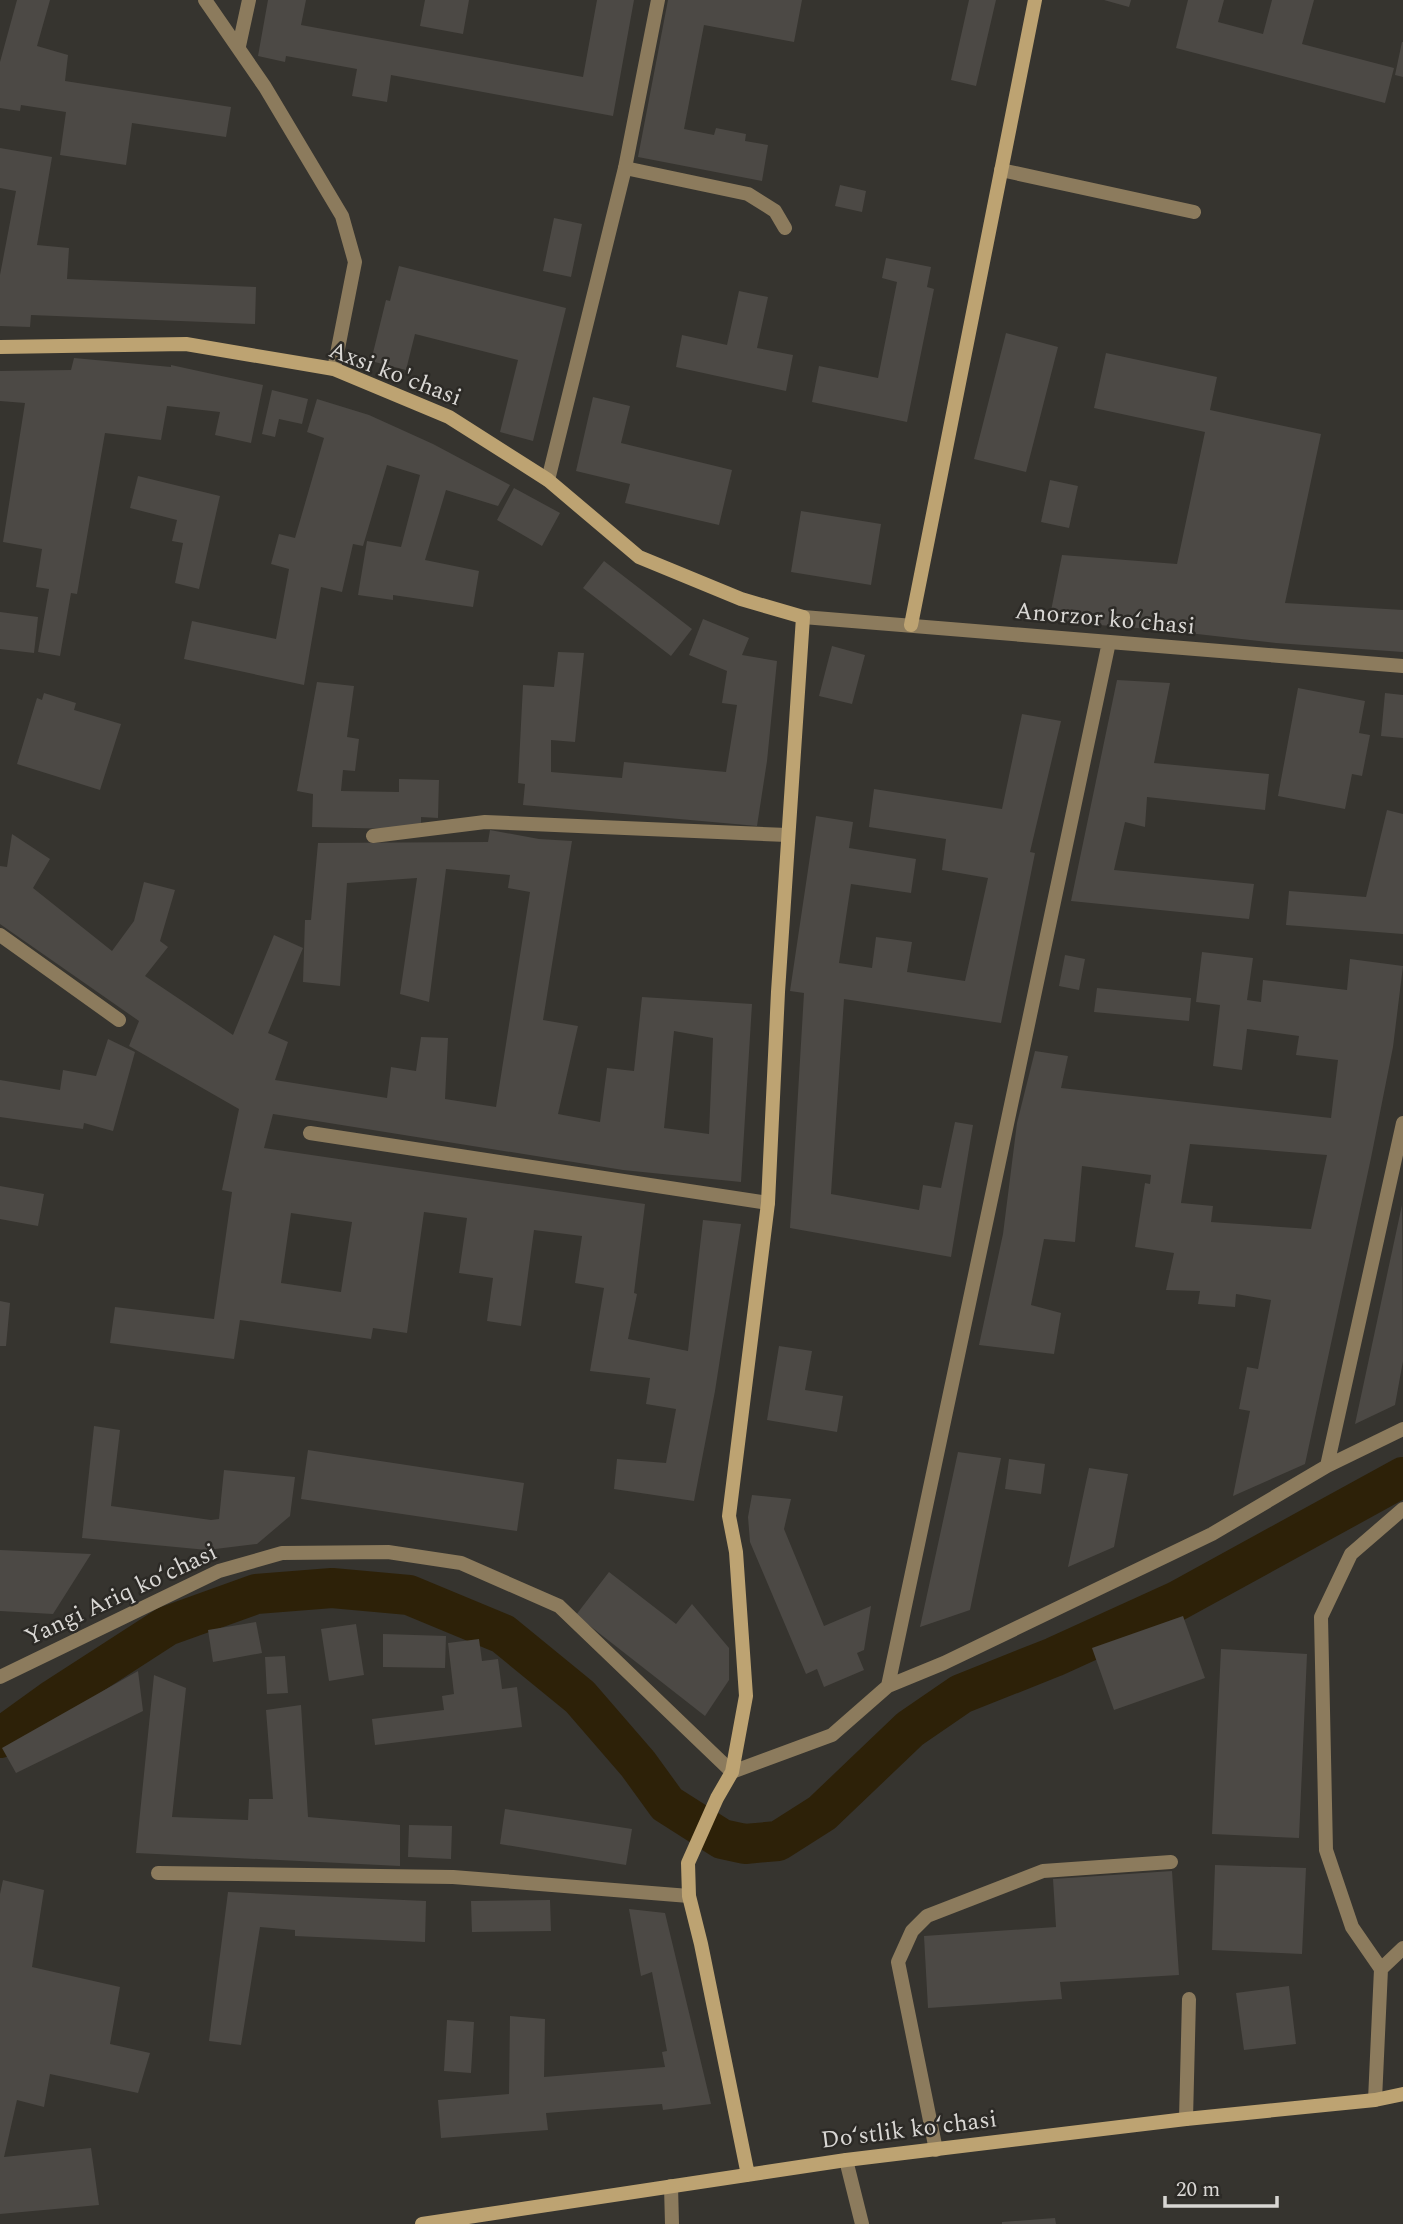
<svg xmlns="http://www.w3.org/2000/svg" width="1403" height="2224" font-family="Spectral,serif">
  <rect width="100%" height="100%" fill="#36342f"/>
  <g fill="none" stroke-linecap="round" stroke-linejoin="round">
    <!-- canal -->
    <path stroke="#2d2108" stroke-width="40" d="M 0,1738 L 54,1699 L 167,1626 L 256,1594 L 332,1588 L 409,1595 L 503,1634 L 580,1697 L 638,1764 L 667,1804 L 722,1839 L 745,1844 L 778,1841 L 822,1813 L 910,1729 L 961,1694 L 1054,1657 L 1177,1601 L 1403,1477"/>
  </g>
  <!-- building -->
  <path fill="#4c4945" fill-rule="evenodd" d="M 17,0 L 50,0 L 37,46 L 68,55 L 65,81 L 231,107 L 226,137 L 132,123 L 126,165 L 60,155 L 66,112 L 21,105 L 20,111 L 0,108 L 0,62 Z
    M 268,0 L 306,0 L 301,25 L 583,77 L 597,0 L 634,0 L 613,116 L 391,75 L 387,102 L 352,96 L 357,69 L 286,56 L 285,62 L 258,56 Z
    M 425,0 L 469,0 L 463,34 L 420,26 Z
    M 668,0 L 802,0 L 794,42 L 704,25 L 684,129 L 714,135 L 716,128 L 746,134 L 745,141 L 768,145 L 762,181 L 638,157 Z
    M 969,0 L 996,0 L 976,86 L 951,80 Z
    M 1104,0 L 1131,0 L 1129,7 Z
    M 1188,0 L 1224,0 L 1218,22 L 1263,34 L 1272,0 L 1314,0 L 1302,44 L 1394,68 L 1385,103 L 1176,48 Z
    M 1402,42 L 1403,42 L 1403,77 L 1395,75 Z
    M 0,148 L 52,157 L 37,245 L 69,248 L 67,279 L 256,287 L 255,324 L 31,315 L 30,327 L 0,326 L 0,275 L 16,191 L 0,188 Z
    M 840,185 L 866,191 L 862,212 L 835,206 Z
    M 554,218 L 582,224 L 571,277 L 543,271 Z
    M 886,258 L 931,267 L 927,287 L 934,289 L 907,422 L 812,402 L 819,366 L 878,378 L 897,282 L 882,278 Z
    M 399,266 L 566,308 L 533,441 L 500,432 L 518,360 L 415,334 L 406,370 L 371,361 L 386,300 L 390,301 Z
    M 739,291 L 768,297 L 757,348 L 793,355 L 786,391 L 676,367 L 682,335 L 727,345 Z
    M 1006,333 L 1058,347 L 1026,472 L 974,459 Z
    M 1106,353 L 1217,377 L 1210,410 L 1321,434 L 1285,603 L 1403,610 L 1403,652 L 1276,643 L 1162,630 L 1049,621 L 1062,555 L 1177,564 L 1205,432 L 1094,408 Z
    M 74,358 L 171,367 L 171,365 L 263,385 L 251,443 L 215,435 L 220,412 L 167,406 L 161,440 L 105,433 L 77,594 L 71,593 L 60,656 L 38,652 L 49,589 L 36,587 L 42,549 L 3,542 L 25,403 L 0,401 L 0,371 L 71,370 Z
    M 272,390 L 308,399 L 302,424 L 279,419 L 275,437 L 262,434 Z
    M 593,397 L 630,406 L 621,443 L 732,470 L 719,525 L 625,503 L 630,484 L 576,471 Z
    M 317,399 L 369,415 L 433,444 L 510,485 L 498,506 L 446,490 L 425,560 L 479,571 L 473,607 L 393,595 L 393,600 L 358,595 L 367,541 L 401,547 L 420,475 L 387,465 L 363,546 L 353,544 L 342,592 L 321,587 L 304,685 L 184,659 L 192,621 L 276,639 L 289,569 L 271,564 L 279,534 L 295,538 L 324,438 L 307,432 Z
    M 138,476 L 220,496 L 199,589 L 175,583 L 183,543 L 172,541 L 177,520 L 130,508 Z
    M 1050,480 L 1078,486 L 1069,528 L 1041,522 Z
    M 514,488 L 560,513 L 542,546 L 497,520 Z
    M 801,511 L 881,524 L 871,585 L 791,572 Z
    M 604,561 L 692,629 L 671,656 L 583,588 Z
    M 0,612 L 38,617 L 34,653 L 0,649 Z
    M 703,619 L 749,638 L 742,655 L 777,661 L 767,761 L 757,826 L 523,805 L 525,784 L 518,783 L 523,685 L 554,687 L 558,652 L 584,653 L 575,742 L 551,740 L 551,772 L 622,778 L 624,762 L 726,772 L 737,705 L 722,703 L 727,671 L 689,655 Z
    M 832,646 L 865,655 L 852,704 L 819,696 Z
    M 1117,680 L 1170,683 L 1154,763 L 1269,774 L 1265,810 L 1147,797 L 1145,827 L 1125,822 L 1114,870 L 1254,884 L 1249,919 L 1071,901 Z
    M 317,682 L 354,686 L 347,737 L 359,739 L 355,771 L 343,770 L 341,791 L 399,792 L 399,779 L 439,780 L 438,818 L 421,817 L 421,826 L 397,829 L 312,827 L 313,794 L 297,791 Z
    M 1298,688 L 1365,701 L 1359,733 L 1370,735 L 1362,776 L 1352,774 L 1345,809 L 1278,796 Z
    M 44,693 L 76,703 L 74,710 L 121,724 L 100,790 L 17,764 L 37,698 L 42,700 Z
    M 1385,693 L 1403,695 L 1403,738 L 1381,736 Z
    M 1022,714 L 1061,721 L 1030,852 L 1035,853 L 1001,1023 L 844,999 L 831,1194 L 919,1210 L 923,1185 L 941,1188 L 955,1122 L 973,1125 L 951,1257 L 790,1228 L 804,993 L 790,991 L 816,816 L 853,822 L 849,848 L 916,859 L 911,893 L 851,884 L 839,963 L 872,968 L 876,937 L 912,942 L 907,972 L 965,981 L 988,878 L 942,870 L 946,839 L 869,827 L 874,789 L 1002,809 Z
    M 1387,810 L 1403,814 L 1403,934 L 1286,925 L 1289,891 L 1366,897 Z
    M 490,830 L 539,839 L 572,841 L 543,1020 L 578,1026 L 558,1114 L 600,1122 L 607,1068 L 634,1071 L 642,997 L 752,1004 L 741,1182 L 623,1170 L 273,1114 L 264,1148 L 645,1204 L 634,1293 L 637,1294 L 628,1339 L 688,1351 L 703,1220 L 741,1224 L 715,1391 L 694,1501 L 614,1489 L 617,1459 L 666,1463 L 676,1409 L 646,1404 L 650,1378 L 590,1371 L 604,1288 L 575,1283 L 582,1236 L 534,1230 L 521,1326 L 487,1321 L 493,1278 L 459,1273 L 467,1218 L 424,1212 L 407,1333 L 373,1328 L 371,1339 L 240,1320 L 234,1359 L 110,1343 L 115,1307 L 214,1319 L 232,1192 L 222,1190 L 239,1109 L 129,1046 L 139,1021 L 0,924 L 0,866 L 7,867 L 12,834 L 50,859 L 33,888 L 112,951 L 134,921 L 144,882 L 175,890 L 160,941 L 168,947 L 145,976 L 233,1035 L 274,935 L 303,948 L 268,1033 L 288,1042 L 275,1080 L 387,1098 L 391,1067 L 416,1071 L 421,1037 L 448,1038 L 445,1099 L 496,1107 L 530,892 L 508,888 L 510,875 L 446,869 L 429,1002 L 400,994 L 417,878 L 347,883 L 340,986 L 303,982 L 305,920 L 311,920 L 318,843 L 488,842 ZM 674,1031 L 713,1038 L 709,1134 L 664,1128 ZM 291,1213 L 352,1222 L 341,1292 L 281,1283 Z
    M 1202,952 L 1253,958 L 1247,1000 L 1261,1002 L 1263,980 L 1347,990 L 1350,959 L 1403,966 L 1393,1047 L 1371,1158 L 1305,1464 L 1233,1496 L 1250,1411 L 1239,1409 L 1247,1367 L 1258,1369 L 1271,1300 L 1236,1294 L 1235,1307 L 1198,1304 L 1200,1291 L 1166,1290 L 1174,1253 L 1135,1247 L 1145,1183 L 1150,1184 L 1151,1175 L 1082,1166 L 1075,1242 L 1044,1239 L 1031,1305 L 1061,1313 L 1054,1354 L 979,1345 L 1003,1234 L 1017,1123 L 1035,1051 L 1068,1056 L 1061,1088 L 1331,1118 L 1338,1060 L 1296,1055 L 1299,1036 L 1247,1029 L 1242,1070 L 1213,1066 L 1220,1005 L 1196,1002 ZM 1190,1144 L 1327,1155 L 1311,1229 L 1211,1222 L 1213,1206 L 1181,1203 Z
    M 1065,955 L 1085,959 L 1079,990 L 1059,986 Z
    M 1097,988 L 1191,998 L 1189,1021 L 1094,1012 Z
    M 108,1039 L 135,1052 L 113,1131 L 84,1123 L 83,1129 L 0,1117 L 0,1080 L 60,1090 L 63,1070 L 96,1076 Z
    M 0,1186 L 44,1194 L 38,1226 L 0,1219 Z
    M 1402,1205 L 1403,1361 L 1395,1405 L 1355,1424 Z
    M 0,1301 L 10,1303 L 6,1346 L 0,1346 Z
    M 779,1346 L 812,1351 L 805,1390 L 843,1396 L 837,1432 L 767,1420 Z
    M 94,1426 L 120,1430 L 111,1506 L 211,1520 L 219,1519 L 224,1470 L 295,1477 L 290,1516 L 257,1544 L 207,1550 L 82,1538 Z
    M 308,1450 L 524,1483 L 517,1531 L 301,1499 Z
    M 958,1452 L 1001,1458 L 970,1610 L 920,1627 Z
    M 1009,1459 L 1045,1464 L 1041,1494 L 1005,1489 Z
    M 1089,1468 L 1128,1474 L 1114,1547 L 1068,1567 Z
    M 752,1495 L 791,1499 L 784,1529 L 824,1626 L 871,1606 L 864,1650 L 857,1653 L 864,1670 L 824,1687 L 817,1669 L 806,1674 L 750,1542 L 748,1517 Z
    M 0,1550 L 91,1554 L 53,1614 L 0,1611 Z
    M 609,1572 L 676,1624 L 692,1604 L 729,1648 L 729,1680 L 705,1716 L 576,1615 Z
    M 1183,1616 L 1205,1678 L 1114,1710 L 1092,1648 Z
    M 256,1622 L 262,1653 L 213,1662 L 208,1630 Z
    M 356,1624 L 364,1675 L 329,1681 L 321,1629 Z
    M 383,1634 L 446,1636 L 445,1668 L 383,1667 Z
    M 479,1639 L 482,1661 L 498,1659 L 502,1689 L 517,1687 L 522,1727 L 375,1745 L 372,1719 L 444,1710 L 442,1696 L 454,1694 L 448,1643 Z
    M 1221,1649 L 1307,1654 L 1299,1838 L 1212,1834 Z
    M 285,1656 L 288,1693 L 267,1694 L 265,1657 Z
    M 138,1671 L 143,1711 L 16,1773 L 2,1748 Z
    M 154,1675 L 186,1688 L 172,1817 L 248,1820 L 249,1799 L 273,1799 L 266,1710 L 301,1705 L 308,1817 L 400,1825 L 400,1866 L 136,1853 Z
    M 505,1809 L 632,1829 L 626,1865 L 500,1844 Z
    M 409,1825 L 452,1826 L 451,1859 L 408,1857 Z
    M 1215,1865 L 1306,1868 L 1302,1954 L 1212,1950 Z
    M 1172,1871 L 1179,1975 L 1060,1982 L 1062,1999 L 928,2008 L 924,1936 L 1056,1927 L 1053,1879 Z
    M 3,1880 L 44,1890 L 32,1967 L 120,1987 L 110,2044 L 150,2053 L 138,2093 L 50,2074 L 44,2107 L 17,2100 L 4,2157 L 91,2148 L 99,2205 L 0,2214 L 0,1894 Z
    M 228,1892 L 426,1901 L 425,1942 L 295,1936 L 295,1930 L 260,1927 L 241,2045 L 209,2041 Z
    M 550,1900 L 551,1931 L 472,1932 L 471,1901 Z
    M 629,1909 L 665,1913 L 711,2104 L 663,2110 L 662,2104 L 546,2113 L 548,2130 L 441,2138 L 438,2100 L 509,2094 L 510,2016 L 545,2019 L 544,2077 L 665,2067 L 662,2052 L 667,2051 L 652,1972 L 641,1976 Z
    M 1289,1986 L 1296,2044 L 1244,2050 L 1236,1993 Z
    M 447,2020 L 474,2022 L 471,2073 L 444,2071 Z
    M 1055,2218 L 1056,2224 L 1002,2224 L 1002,2222 Z"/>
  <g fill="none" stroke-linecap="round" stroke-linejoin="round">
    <!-- lane -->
    <path stroke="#8c7b5d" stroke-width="14" d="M 625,168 L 748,194 L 775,211 L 785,228
      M 1001,170 L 1194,212
      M 1381,1969 L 1403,1948
      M 1375,2100 L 1381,1969 L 1352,1927 L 1326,1850 L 1321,1617 L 1351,1554 L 1403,1509
      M 1186,2119 L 1189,1999
      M 936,2150 L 898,1962 L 912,1931 L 927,1916 L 1043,1871 L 1171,1862"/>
    <!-- street -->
    <path stroke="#8c7b5d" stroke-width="14" d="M 205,0 L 265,87 L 342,216 L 355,262 L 334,369
      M 239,46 L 249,0
      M 548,480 L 625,168 L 658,0
      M 803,617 L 1403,666
      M 373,836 L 485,822 L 787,835
      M 0,935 L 119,1020
      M 310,1133 L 768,1203
      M 1327,1466 L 1403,1123
      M 0,1677 L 219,1571 L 282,1553 L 388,1552 L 461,1563 L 559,1606 L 732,1772 L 832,1735 L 888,1686 L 944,1663 L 1212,1534 L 1327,1466 L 1403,1429
      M 888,1686 L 1109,642
      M 158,1873 L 453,1877 L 689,1896
      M 846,2160 L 862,2224
      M 671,2186 L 672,2224"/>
    <!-- secondary -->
    <path stroke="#bda372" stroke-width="14" d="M 0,347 L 186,344 L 334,369 L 449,417 L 548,480 L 639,557 L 741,599 L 803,617 L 778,992 L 768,1203 L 729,1516 L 736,1552 L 746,1696 L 732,1772 L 717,1798 L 688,1863 L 689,1896 L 701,1944 L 748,2175
      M 911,625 L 1035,0
      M 422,2224 L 846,2160 L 1186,2119 L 1375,2100 L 1403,2094"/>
  </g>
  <g text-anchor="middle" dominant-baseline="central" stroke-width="5" stroke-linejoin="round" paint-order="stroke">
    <!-- street labels -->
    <g font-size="24" fill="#d9d7d4" stroke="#2c2a26">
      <text transform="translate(395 374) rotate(21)">Axsi ko'chasi</text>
      <text transform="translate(1105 619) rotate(5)">Anorzor koʻchasi</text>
      <text transform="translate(121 1595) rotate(-25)">Yangi Ariq koʻchasi</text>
      <text transform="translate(909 2130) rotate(-7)">Doʻstlik koʻchasi</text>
    </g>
  </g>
  <!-- scale -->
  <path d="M1165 2196v10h112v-10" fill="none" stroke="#d9d7d4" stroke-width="3.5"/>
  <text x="1176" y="2196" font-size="21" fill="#d9d7d4" stroke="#2c2a26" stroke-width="5" paint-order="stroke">20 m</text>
</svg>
